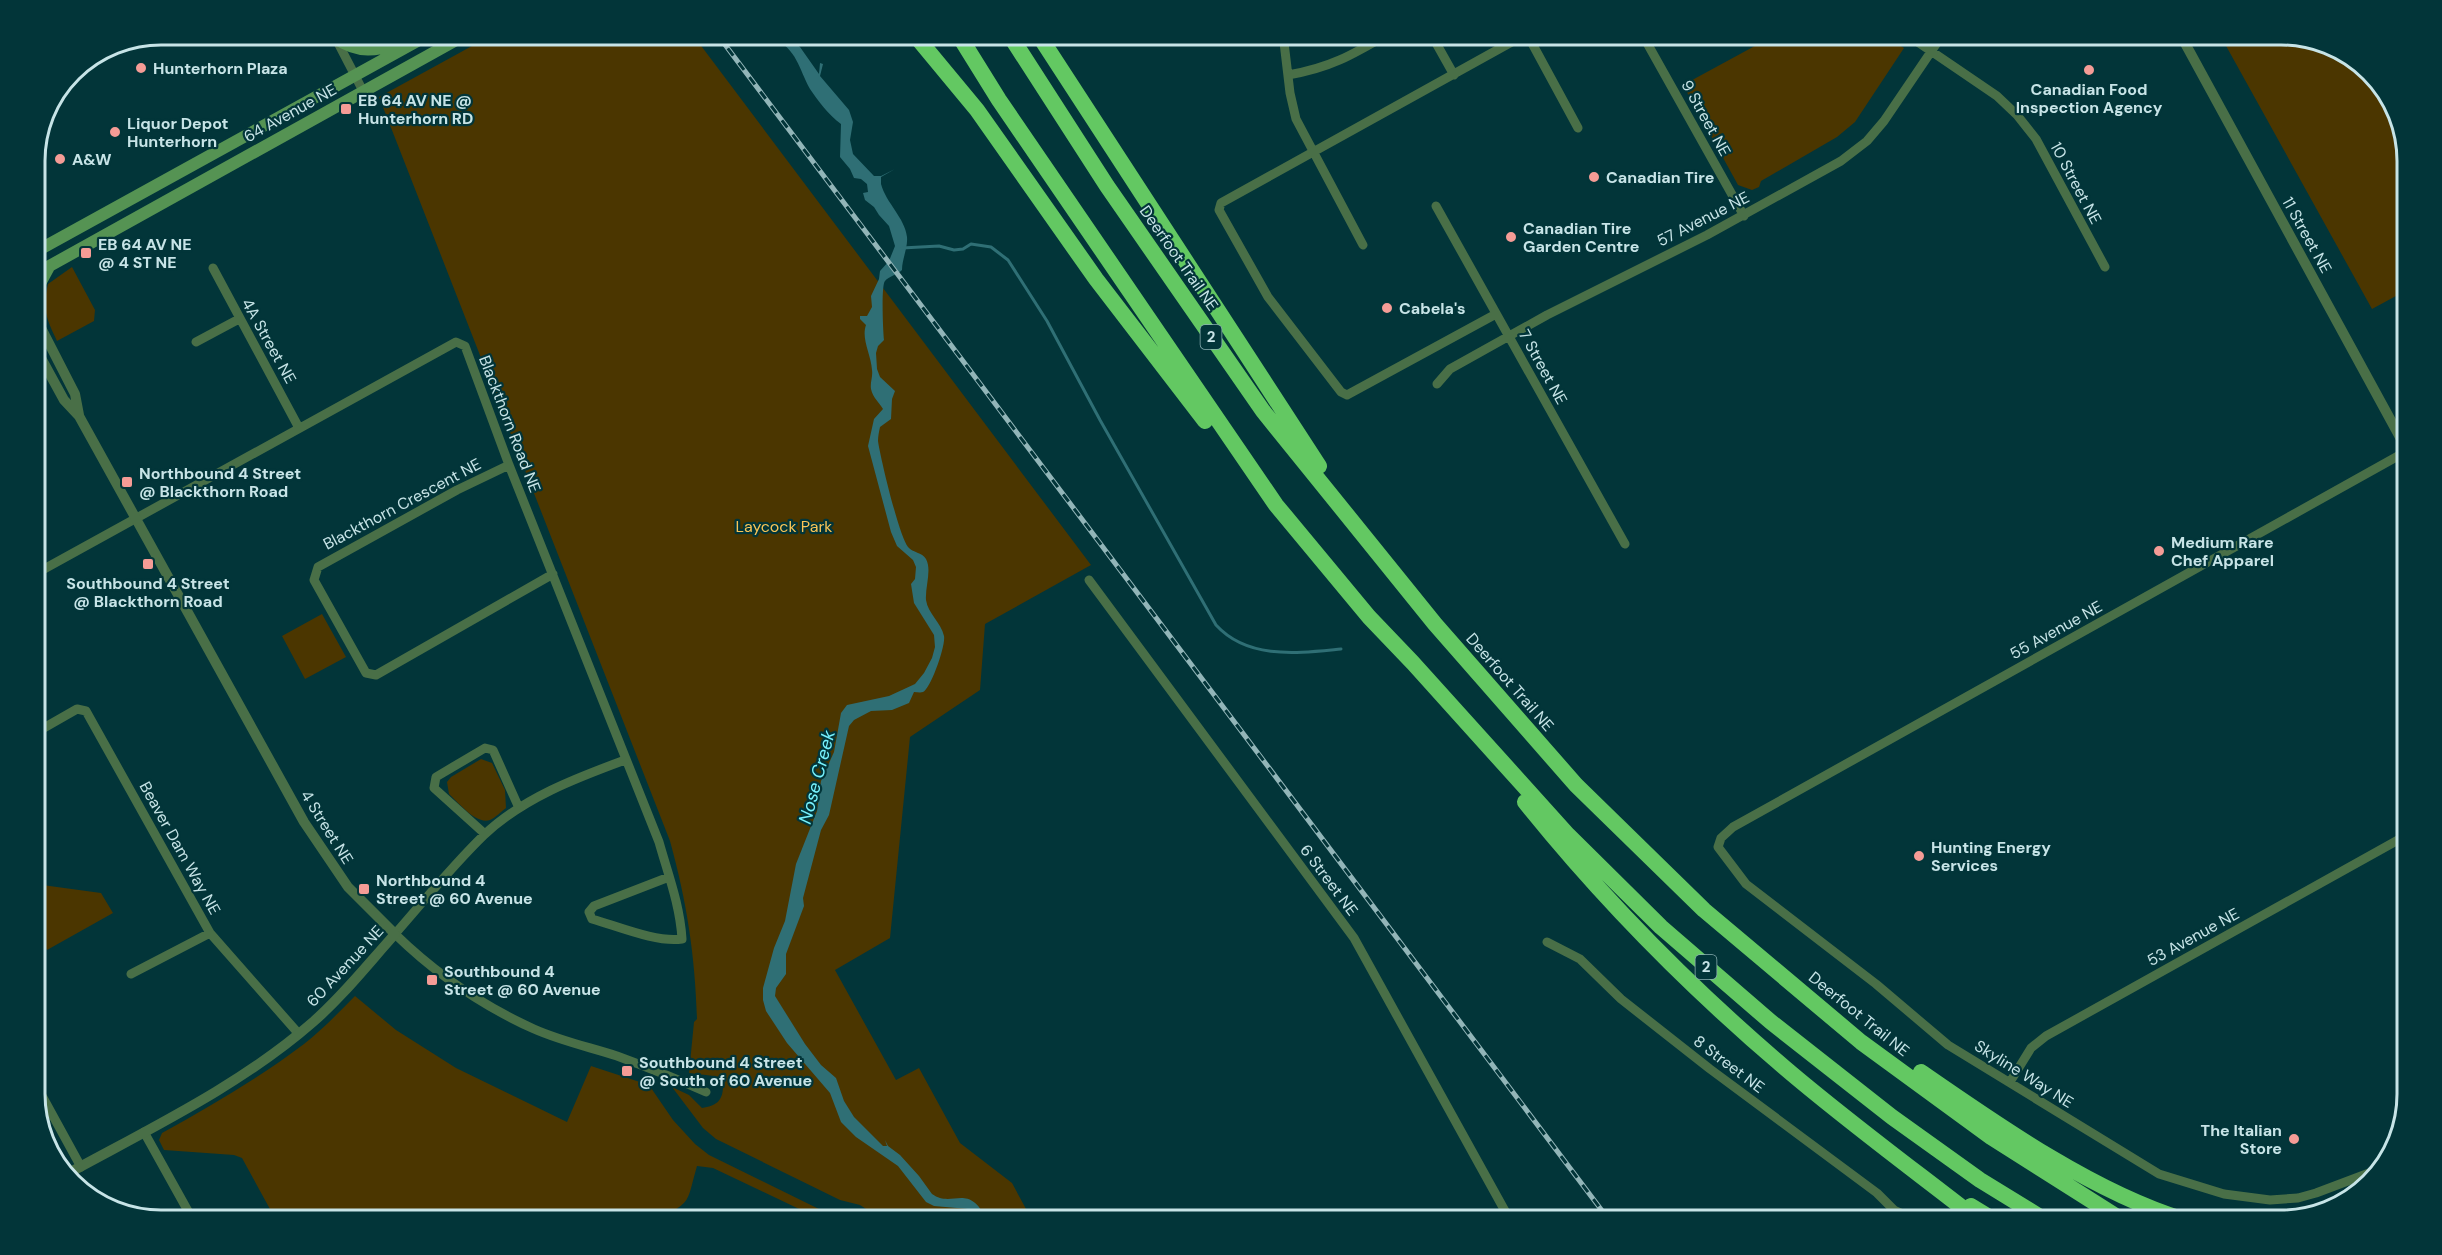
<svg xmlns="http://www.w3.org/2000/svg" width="2442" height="1255" font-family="'DM Sans',sans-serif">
  <rect width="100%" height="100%" fill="#023539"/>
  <!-- green -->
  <path fill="#4b3600" d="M 492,35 L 693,35 L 1091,565 L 985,624 L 980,690 L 910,737 L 890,938 L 835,970 L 896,1080 L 919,1068 L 960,1143 L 1012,1183 L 1032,1220 L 883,1220 L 860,1205 L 840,1200 L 716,1139 L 703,1128 L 672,1087 L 689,1095 L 702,1108 C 716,1106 723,1101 723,1086 L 714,1076 L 689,1073 L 694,1022 L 697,1019 C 695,955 687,903 670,841 L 379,97 Z
    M 1775,35 L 1884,35 L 1904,48 L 1855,122 L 1837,137 L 1761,181 L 1759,187 L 1752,190 L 1738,185 L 1683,85 Z
    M 2220,35 L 2280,35 L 2337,48 L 2386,91 L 2407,154 L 2407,290 L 2372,309 Z
    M 72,267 L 95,310 L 94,321 L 57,341 C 46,318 42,309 48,284 Z
    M 322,614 L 346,657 L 305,679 L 282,636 Z
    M 481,759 L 492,763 L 505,790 L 506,808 C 502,811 495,818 490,820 C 476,825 458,802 449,794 L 447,782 L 451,777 Z
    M 35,884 L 101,893 L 113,913 L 47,950 L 35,928 Z
    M 355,996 L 396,1030 L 456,1068 L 567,1122 L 591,1066 L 649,1085 L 673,1120 L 695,1144 L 709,1155 L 821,1210 L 818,1218 L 713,1168 L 697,1166 C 686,1204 693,1201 656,1220 L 276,1220 L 242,1158 L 234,1155 L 164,1150 L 159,1140 L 162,1133 C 211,1106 259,1078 304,1044 C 322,1030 339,1012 355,996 Z"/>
  <!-- water -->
  <path fill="#2f6f75" d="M 786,35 L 800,47 L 819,74 L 820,63 L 823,64 L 820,76 L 849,110 L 853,122 L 850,140 L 853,154 L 874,176 L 881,176 L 895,169 L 881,177 L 881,184 C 886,203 905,218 907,237 C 908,248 902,259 902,270 C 897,275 889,276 885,281 C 881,285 883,331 884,340 L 878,346 L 876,353 L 877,369 L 880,377 L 895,391 L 892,399 L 891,419 L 880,427 C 879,432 878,436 878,441 C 880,456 899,536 908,547 C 913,553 922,552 926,559 C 932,570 925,587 926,600 C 928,614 941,622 944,636 C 946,646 930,690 923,692 C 920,693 917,692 914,692 L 909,703 L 892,710 L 871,711 L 854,720 L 849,726 L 829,815 L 821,830 L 803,898 L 804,906 L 786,954 L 786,974 L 776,988 L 775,996 L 805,1044 L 821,1065 L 836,1078 L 844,1101 L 854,1117 L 883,1146 L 887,1146 L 885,1140 L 888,1146 L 900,1155 L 919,1176 L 932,1194 C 953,1209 968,1181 987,1220 L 976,1220 L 968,1209 L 934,1206 L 926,1202 L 898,1166 L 856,1137 L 841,1122 L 830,1093 L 787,1043 L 766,1011 L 763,1000 L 763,988 L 774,948 L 785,921 L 796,864 L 817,811 L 821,781 L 834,752 L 841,713 L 847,705 L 889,696 L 915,684 L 924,673 L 932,658 L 935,647 L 934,635 L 914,603 L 911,584 L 915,579 L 916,567 L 913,560 L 897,546 L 891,532 L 868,446 L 874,419 L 883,409 C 879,402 873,398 871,389 C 870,382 873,377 872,370 C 871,354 861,339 866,325 L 860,319 L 860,316 L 867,316 L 872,307 L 871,296 L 879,279 L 880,271 L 889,261 L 895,246 L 889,226 L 879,215 L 874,207 L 865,200 L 863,193 L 868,192 L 867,184 L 861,179 L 854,178 L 850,169 L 840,157 L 841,124 C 829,115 818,101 810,89 C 799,69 797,49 773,38 L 774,35 Z"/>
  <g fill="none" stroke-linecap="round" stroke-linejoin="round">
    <!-- stream -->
    <path stroke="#2f6f75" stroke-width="3" d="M 902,248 L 939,246 L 954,250 L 963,249 L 971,244 L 991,247 L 1008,260 L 1047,321 L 1100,420 L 1216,625 C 1248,660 1298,653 1341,649"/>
    <!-- minor -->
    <path stroke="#496f47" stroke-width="9" d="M 1283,34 L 1290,93 L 1296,119 L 1363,245
      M 1431,34 L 1454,75
      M 1527,34 L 1578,128
      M 1642,34 L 1744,216
      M 1906,34 L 1997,96 L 2017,115 L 2036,139 L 2105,267
      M 336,39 L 363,91
      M 1288,75 C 1330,68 1352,55 1388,34
      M 1436,206 L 1625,544
      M 213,268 L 299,428
      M 1496,314 L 1347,395 L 1341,392 L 1268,297 L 1219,210 L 1221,203 L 1526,34
      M 196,342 L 239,319
      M 1437,384 L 1450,369 L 1547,315 L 1707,235 L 1841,161 L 1867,141 L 1884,121 L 1943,34
      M 509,465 L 457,490 L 318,567 L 314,580 L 366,673 L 376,675 L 553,574
      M 35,574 L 456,342 L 465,346 L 509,465 L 659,842 C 668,874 680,905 682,939 C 657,943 617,926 592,919 L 589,912 L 594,906 L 669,877
      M 1089,580 L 1354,938 L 1510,1220
      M 35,733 L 77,709 L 86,711 L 210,933 L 298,1033
      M 625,760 C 576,778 523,798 484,835 C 452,866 424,901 395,934 C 435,973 483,1006 534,1029 C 561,1041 589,1047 617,1056 C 647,1067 677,1079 706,1092
      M 485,834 L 434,788 L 436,777 L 485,748 L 493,750 L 519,808
      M 1547,942 L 1580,959 L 1621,999 L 1710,1069 L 1877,1193 L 1894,1210 L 1916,1220
      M 131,974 L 210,933
      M 2010,1082 L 2031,1048 L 2046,1036 L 2407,835
      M 35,1083 L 81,1167
      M 144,1132 L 193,1220
      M 2377,1170 L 2316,1193 L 2298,1198 L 2270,1200 L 2224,1194 L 2159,1174 L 1948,1045 L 1876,984 L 1746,884 L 1718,847 L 1721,838 L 1733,827 L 2407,451
      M 852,1218 L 857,1220"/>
    <!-- tertiary -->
    <path stroke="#496f47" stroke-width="10" d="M 2180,34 L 2407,450
      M 35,316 L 75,394 L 79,415
      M 35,347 L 64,400 L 79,416 L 304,822 L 348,887 L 395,934 C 368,964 343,996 313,1022 C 241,1085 151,1128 67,1174"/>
    <!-- secondary -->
    <path stroke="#559353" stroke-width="12" d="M 335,38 C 360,55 377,50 405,43
      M 35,252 L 430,34
      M 35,274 L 467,34
      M 35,316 L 36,291 L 49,267"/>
    <!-- motorway -->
    <path stroke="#63c862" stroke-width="16" d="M 914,34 L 977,110 L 1096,279 L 1205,421
      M 958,34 L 999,100 L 1276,505 L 1369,617 L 1413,663 L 1568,835 L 1661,927 L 1771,1022 L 1892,1117 L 1980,1180 L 2045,1220
      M 1009,34 L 1107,186 L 1263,411 L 1435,624 L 1576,785 L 1704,910 L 1861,1042 L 1991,1137 L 2122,1220
      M 1038,34 L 1319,466
      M 1525,802 C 1602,898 1691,988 1785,1068 C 1847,1121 1914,1170 1978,1220
      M 1921,1072 C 1999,1126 2093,1192 2184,1220
      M 1971,1206 L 1994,1220"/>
    <!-- rail casing -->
    <g stroke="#92b5b8" stroke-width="5">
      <path id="rail" d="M 717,34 L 1609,1220"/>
    </g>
    <!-- rail -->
    <use href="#rail" stroke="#023539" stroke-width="3" stroke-dasharray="9" stroke-linecap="butt"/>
  </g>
  <!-- markers -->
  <g fill="#f59c96" stroke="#023539" stroke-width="2">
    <circle cx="141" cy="68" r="6"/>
    <circle cx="2089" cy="70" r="6"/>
    <rect x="340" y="103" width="12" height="12" rx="3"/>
    <circle cx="115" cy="132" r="6"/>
    <circle cx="60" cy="159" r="6"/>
    <circle cx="1594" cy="177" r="6"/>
    <circle cx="1511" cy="237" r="6"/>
    <rect x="80" y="247" width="12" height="12" rx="3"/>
    <circle cx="1387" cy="308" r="6"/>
    <rect x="121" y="476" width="12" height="12" rx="3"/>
    <circle cx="2159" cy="551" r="6"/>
    <rect x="142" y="558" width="12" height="12" rx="3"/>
    <circle cx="1919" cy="856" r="6"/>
    <rect x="358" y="883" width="12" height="12" rx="3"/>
    <rect x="426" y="974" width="12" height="12" rx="3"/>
    <rect x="621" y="1065" width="12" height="12" rx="3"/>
    <circle cx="2294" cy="1139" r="6"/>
  </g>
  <g text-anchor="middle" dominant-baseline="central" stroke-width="4.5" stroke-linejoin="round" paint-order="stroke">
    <!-- shield labels -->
    <g fill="#023539" stroke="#8cb0b3" stroke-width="1.5">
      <rect x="1200.5" y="325" width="21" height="24" rx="4.5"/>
      <rect x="1695.5" y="955" width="21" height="24" rx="4.5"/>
    </g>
    <g font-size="15" font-weight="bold" fill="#c7e4e7">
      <text x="1211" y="337">2</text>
      <text x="1706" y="967">2</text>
    </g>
    <!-- poi labels -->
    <g font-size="16" font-weight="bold" fill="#c7e4e7" stroke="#023539" text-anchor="start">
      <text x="153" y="68">Hunterhorn Plaza</text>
      <text x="2089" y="89" text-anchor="middle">Canadian Food<tspan x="2089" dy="18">Inspection Agency</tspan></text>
      <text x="358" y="100">EB 64 AV NE @<tspan x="358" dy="18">Hunterhorn RD</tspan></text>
      <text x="127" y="123">Liquor Depot<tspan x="127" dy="18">Hunterhorn</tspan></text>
      <text x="72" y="159">A&amp;W</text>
      <text x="1606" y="177">Canadian Tire</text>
      <text x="1523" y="228">Canadian Tire<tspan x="1523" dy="18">Garden Centre</tspan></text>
      <text x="98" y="244">EB 64 AV NE<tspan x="98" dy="18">@ 4 ST NE</tspan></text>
      <text x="1399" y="308">Cabela's</text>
      <text x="139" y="473">Northbound 4 Street<tspan x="139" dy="18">@ Blackthorn Road</tspan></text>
      <text x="2171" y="542">Medium Rare<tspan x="2171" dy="18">Chef Apparel</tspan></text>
      <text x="148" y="583" text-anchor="middle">Southbound 4 Street<tspan x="148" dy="18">@ Blackthorn Road</tspan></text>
      <text x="1931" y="847">Hunting Energy<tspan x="1931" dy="18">Services</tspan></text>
      <text x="376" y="880">Northbound 4<tspan x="376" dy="18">Street @ 60 Avenue</tspan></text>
      <text x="444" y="971">Southbound 4<tspan x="444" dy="18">Street @ 60 Avenue</tspan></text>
      <text x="639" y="1062">Southbound 4 Street<tspan x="639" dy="18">@ South of 60 Avenue</tspan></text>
      <text x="2282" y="1130" text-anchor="end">The Italian<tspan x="2282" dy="18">Store</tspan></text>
    </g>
    <!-- street labels -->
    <g font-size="16" fill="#c7e4e7" stroke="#023539">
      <text transform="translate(290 113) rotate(-29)">64 Avenue NE</text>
      <text transform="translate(1706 118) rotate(61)">9 Street NE</text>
      <text transform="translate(2076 183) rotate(62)">10 Street NE</text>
      <text transform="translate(1703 219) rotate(-27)">57 Avenue NE</text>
      <text transform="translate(2307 235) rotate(61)">11 Street NE</text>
      <text transform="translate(1179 258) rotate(55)">Deerfoot Trail NE</text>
      <text transform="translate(269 341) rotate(61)">4A Street NE</text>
      <text transform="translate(1543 367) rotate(61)">7 Street NE</text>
      <text transform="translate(510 424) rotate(69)">Blackthorn Road NE</text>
      <text transform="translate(402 504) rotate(-28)">Blackthorn Crescent NE</text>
      <text transform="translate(2056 630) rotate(-29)">55 Avenue NE</text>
      <text transform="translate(1510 682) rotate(49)">Deerfoot Trail NE</text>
      <text transform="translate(327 827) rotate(58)">4 Street NE</text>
      <text transform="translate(180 848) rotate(61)">Beaver Dam Way NE</text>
      <text transform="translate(1329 880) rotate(53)">6 Street NE</text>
      <text transform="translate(2193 937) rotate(-29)">53 Avenue NE</text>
      <text transform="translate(345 966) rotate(-47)">60 Avenue NE</text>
      <text transform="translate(1859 1014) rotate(39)">Deerfoot Trail NE</text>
      <text transform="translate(1729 1064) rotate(37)">8 Street NE</text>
      <text transform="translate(2024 1074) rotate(32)">Skyline Way NE</text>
    </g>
    <!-- park labels -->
    <g font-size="16" fill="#f9c557" stroke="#023539">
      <text x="784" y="526">Laycock Park</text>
    </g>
    <!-- water labels -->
    <g font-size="18" font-style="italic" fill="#77f2fd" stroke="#023539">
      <text transform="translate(817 777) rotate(-75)">Nose Creek</text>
    </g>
  </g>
  <!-- crop -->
  <path d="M0 0H2442V1255H0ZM161 45H2281A116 116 0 0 1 2397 161V1094A116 116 0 0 1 2281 1210H161A116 116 0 0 1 45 1094V161A116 116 0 0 1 161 45Z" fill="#023539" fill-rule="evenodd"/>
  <path fill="none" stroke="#c7e4e7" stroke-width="3" d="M161 45H2281A116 116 0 0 1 2397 161V1094A116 116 0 0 1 2281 1210H161A116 116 0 0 1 45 1094V161A116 116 0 0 1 161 45Z"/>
</svg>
